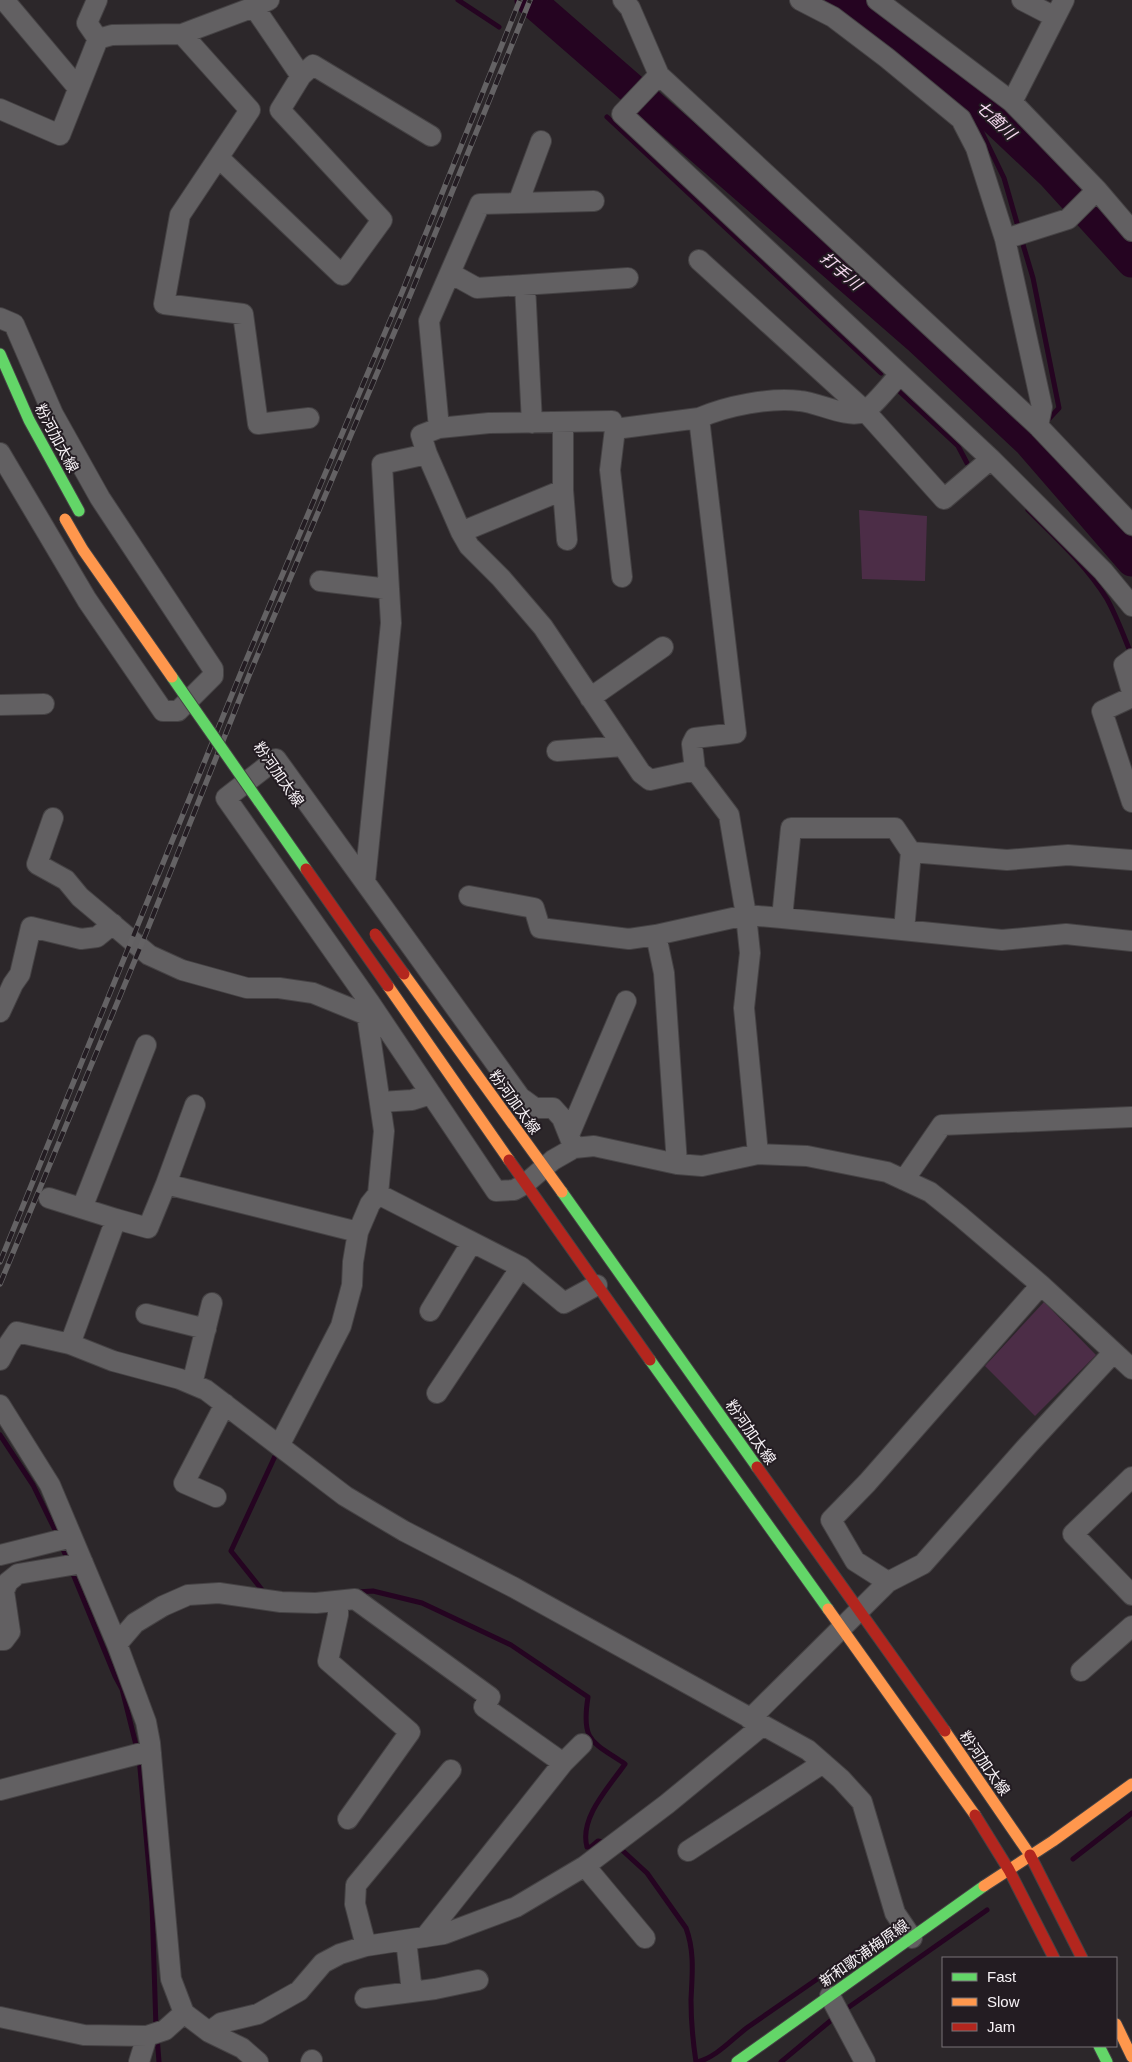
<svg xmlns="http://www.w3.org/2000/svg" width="1132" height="2062" font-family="Helvetica,'Noto Sans JP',sans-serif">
  <rect width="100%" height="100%" fill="#2c272a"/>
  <!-- green -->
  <path fill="#4c2d47" d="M 859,510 L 927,516 L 925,581 L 862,579 Z
    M 1044,1302 L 1096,1355 L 1035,1416 L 985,1366 Z"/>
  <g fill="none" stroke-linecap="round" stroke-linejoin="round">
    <!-- stream -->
    <path stroke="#250421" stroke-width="5" d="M 458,0 L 499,27
      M 960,87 L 1004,178 L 1019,230
      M 607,117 L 881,373
      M 1021,238 L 1033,278 L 1059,408 L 1045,423
      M 899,391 L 958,446 L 967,463
      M 1029,442 L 1038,431
      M 1028,510 C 1056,538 1086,565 1107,599 C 1117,617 1124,637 1132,656
      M 0,1435 L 33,1485 L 58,1536
      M 61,1544 L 68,1561
      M 71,1569 L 115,1676 L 122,1689 L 137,1749
      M 263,1591 L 231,1551 L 276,1454
      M 357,1592 L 373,1591 L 422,1603 L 511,1645 L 588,1697 C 581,1741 591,1741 625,1764 C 609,1787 579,1818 587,1847 L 591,1847 L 598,1841 L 603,1842
      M 139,1757 L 152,1902 L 156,2028
      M 623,1851 L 647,1873 L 686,1928 C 695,1952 692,1976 691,2000 C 691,2021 693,2042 696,2062
      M 1073,1859 L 1132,1813
      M 849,2007 L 987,1910
      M 157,2036 L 159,2062
      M 697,2062 C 716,2058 733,2038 748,2027 C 795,1994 843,1961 891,1928
      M 781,2062 L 835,2017"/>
    <!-- river -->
    <path stroke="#250421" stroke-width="31" d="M 530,0 L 918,338 L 1029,442 L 1132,561
      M 840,0 L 960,87 L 1053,175 L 1132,262"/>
    <!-- street casing -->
    <g stroke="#454244" stroke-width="22">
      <path id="street" d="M 4,0 L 78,88
        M 97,0 L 87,23 L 98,39
        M 623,0 L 630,8 L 659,75 L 1038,426 L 1132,525
        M 800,0 L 833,17 L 887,58 L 961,119 L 976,148 L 1005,239 L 1042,407 L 1038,426
        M 877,0 L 1012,102 L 1097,190 L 1132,231
        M 1022,0 L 1055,17
        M 182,34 L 250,110 L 180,215 L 164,304 L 243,314 L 258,424 L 309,418
        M 659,75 L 622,114 L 991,459 L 1103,571 L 1132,606
        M 301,76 L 313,65 L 431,136
        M 1012,102 L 1064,0
        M 0,109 L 60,135 L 98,39 L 112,35 L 182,34 L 254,7 L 269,0
        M 541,141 L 518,203 L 594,201
        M 219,158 L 342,275 L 382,220 L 280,110 L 301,76 L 254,7
        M 1005,239 L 1068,219 L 1097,190
        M 699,260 L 865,411 L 944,499 L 991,459
        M 450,273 L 477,288 L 628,278
        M 525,285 L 532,423
        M 0,318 L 14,324 L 53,414 L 100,498 L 213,669 L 213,676 L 178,711 L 163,711 L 87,600 L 0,453
        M 563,423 L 563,490 L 567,540
        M 439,428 L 429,321 L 480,204 L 518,203
        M 615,429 L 610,470 L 622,577
        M 427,454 L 461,532 L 469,546 L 501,578 L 543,627 L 641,773 L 650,780 L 695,770 L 729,815 L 746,915 L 750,953 L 744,1008 L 758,1154
        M 461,532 L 563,490
        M 320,581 L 389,589 L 391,623 L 365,882
        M 389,589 L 382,464 L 427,454 L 421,435 L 439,428 L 489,423 L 612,421 L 615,429 L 699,418
        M 1132,659 L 1124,665 L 1132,692
        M 1132,697 L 1102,711 L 1132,802
        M 590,698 L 663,647
        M 0,705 L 44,704
        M 557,751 L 623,746
        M 695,770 L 692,744 L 695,738 L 736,733 L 699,418 C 726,406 771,397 800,401 C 817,402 848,419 863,412 C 872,408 892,383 900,374
        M 53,818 L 37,864 L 66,880 L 80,897 L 149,955 L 182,970 L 247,988 L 279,988 L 313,993 L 367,1015
        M 469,896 L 534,908 L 540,928 L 629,939 L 656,935 L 664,973 L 677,1164
        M 782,918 L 1002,940 L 1066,934 L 1132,941
        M 904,930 L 911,852 L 1007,860 L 1068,855 L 1132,860
        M 656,935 L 746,915 L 782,918 L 791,828 L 895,828 L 911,852
        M 0,1012 L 13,984 L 20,974 L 31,927 L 81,939 L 97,937 L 113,924
        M 381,1102 L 412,1100 L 431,1094
        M 569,1135 L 626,1001
        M 574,1148 L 562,1118 L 553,1108 L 535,1108 L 520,1097 L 276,759 L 226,798 L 370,1003 L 496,1191 L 514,1190 L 525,1184 L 553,1160 L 574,1148 L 594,1146 L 677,1164 L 702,1166 L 758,1154 L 807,1156 L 887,1172 L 930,1192 L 960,1216 L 1041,1285 L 1132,1369
        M 904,1180 L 942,1125 L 1132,1117
        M 166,1184 L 195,1105
        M 378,1194 L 521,1267 L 437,1393
        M 49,1198 L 116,1219
        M 82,1208 L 146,1045
        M 521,1267 L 564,1303 L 597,1285
        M 430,1311 L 472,1242
        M 146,1314 L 206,1329
        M 70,1344 L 116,1219 L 148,1228 L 166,1184 L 358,1232
        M 0,1360 L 8,1345 L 17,1332 L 70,1344 L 113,1361 L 180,1379 L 206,1390 L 345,1496 L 404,1531 L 513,1587 L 808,1750 L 841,1779 L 862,1802 L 895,1913 L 912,1938
        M 192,1384 L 212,1303
        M 0,1405 L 50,1485 L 117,1644 L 146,1722 L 150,1743 L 171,1979 L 184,2013 L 209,2032 L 242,2048 L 258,2062
        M 279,1446 L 341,1326 L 352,1285 L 353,1262 L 358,1232 L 370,1204 L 378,1194 L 384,1131 L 367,1015 L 370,1003
        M 1132,1477 L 1073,1534 L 1132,1595
        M 216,1497 L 184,1483 L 225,1404
        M 0,1555 L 72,1537
        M 888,1582 L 855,1561 L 831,1520 L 867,1483 L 1041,1285
        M 338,1601 L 338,1615 L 328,1661 L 410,1732 L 348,1819
        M 0,1640 L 4,1640 L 10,1632 L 4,1591 L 8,1582 L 18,1574 L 83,1563
        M 117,1644 L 135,1623 L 163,1606 L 188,1595 L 219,1593 L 281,1602 L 316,1603 L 355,1599 L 490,1697 L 484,1707 L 563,1763 L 582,1744
        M 1081,1671 L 1132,1626
        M 750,1719 L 888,1582 L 923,1564 L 1029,1444 L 1113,1353
        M 0,1790 L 138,1754 L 151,1753
        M 688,1851 L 823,1763
        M 585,1866 L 645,1938
        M 425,1937 L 563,1763
        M 406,1940 L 412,1992
        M 366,1946 L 355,1904 L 356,1885 L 451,1770
        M 830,1996 L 865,2062
        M 365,1998 L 435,1989 L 478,1980
        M 0,2017 L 84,2035 L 147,2036
        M 209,2032 L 221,2023 L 258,2014 L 299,1991 L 323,1963 L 340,1954 L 366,1946 L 444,1934 L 516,1907 L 585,1866 L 667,1804 L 762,1726
        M 139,2062 L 147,2036 L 165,2030 L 184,2013
        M 311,2062 L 312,2060"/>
    </g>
    <!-- fast casing -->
    <g stroke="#454244" stroke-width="13">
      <path id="fast" d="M 0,354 L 29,420 L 79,511
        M 562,1192 L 757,1467
        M 650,1360 L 828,1609
        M 1099,2046 L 1107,2062
        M 737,2062 L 984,1886"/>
    </g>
    <!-- slow casing -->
    <g stroke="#454244" stroke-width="13">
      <path id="slow" d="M 404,974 L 562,1192
        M 388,986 L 509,1160
        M 828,1609 L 975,1815
        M 945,1731 L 1030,1855
        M 984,1886 L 1053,1841 L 1132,1784
        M 1116,2024 L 1132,2057"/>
    </g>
    <!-- jam casing -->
    <g stroke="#454244" stroke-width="13">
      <path id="jam" d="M 509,1160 L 650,1360
        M 757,1467 L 945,1731
        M 975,1815 L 1009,1870
        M 1030,1855 L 1082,1958
        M 1009,1870 L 1054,1958"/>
    </g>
    <!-- street -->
    <use href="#street" stroke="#626062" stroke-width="20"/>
    <!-- fast -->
    <use href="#fast" stroke="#63d668" stroke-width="11"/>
    <!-- slow -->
    <use href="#slow" stroke="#ff974d" stroke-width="11"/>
    <!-- jam -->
    <use href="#jam" stroke="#b3261e" stroke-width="11"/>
    <!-- rail casing -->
    <g stroke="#646264" stroke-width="5.5">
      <path id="rail" d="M 0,1262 L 242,670 L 403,290 L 520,0
        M 0,1284 L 140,948 L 250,673 L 411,293 L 530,0"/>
    </g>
    <!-- rail -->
    <use href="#rail" stroke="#231c22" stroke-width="4" stroke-dasharray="11" stroke-linecap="butt"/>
    <!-- fast-bridge casing -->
    <g stroke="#454244" stroke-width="13" stroke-linecap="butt">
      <path id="fast-bridge" d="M 172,677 L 306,869"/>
    </g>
    <!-- slow-bridge casing -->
    <g stroke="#454244" stroke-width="13" stroke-linecap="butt">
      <path id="slow-bridge" d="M 65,519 L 83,550 L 172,677"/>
    </g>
    <!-- jam-bridge casing -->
    <g stroke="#454244" stroke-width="13" stroke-linecap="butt">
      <path id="jam-bridge" d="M 306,869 L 388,986
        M 375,934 L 404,974"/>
    </g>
    <!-- fast-bridge -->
    <use href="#fast-bridge" stroke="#63d668" stroke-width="11"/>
    <!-- slow-bridge -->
    <use href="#slow-bridge" stroke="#ff974d" stroke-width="11"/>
    <!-- jam-bridge -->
    <use href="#jam-bridge" stroke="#b3261e" stroke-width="11"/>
  </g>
  <g text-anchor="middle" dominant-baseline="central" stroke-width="4" stroke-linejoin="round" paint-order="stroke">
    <!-- street labels -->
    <g font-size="15" fill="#f8f3f7" stroke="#231c22">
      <text transform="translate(57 438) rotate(62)">粉河加太線</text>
      <text transform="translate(279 774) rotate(55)">粉河加太線</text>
      <text transform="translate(515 1102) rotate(54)">粉河加太線</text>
      <text transform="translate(751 1432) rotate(55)">粉河加太線</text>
      <text transform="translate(985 1763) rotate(55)">粉河加太線</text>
      <text transform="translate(864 1953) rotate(-35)">新和歌浦梅原線</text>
    </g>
    <!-- water labels -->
    <g font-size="16" font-style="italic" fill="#f7daf1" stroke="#231c22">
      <text transform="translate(996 120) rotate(43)">七箇川</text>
      <text transform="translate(841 271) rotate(41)">打手川</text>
    </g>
  </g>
  <!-- legend -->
  <rect x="942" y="1957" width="175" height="90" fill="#231c22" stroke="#787277"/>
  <rect x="952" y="1973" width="25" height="8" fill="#63d668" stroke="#787277"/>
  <text x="987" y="1982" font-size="15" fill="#f8f3f7">Fast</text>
  <rect x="952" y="1998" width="25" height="8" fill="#ff974d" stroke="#787277"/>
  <text x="987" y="2007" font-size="15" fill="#f8f3f7">Slow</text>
  <rect x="952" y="2023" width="25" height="8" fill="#b3261e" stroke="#787277"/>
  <text x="987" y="2032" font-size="15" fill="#f8f3f7">Jam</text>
</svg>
